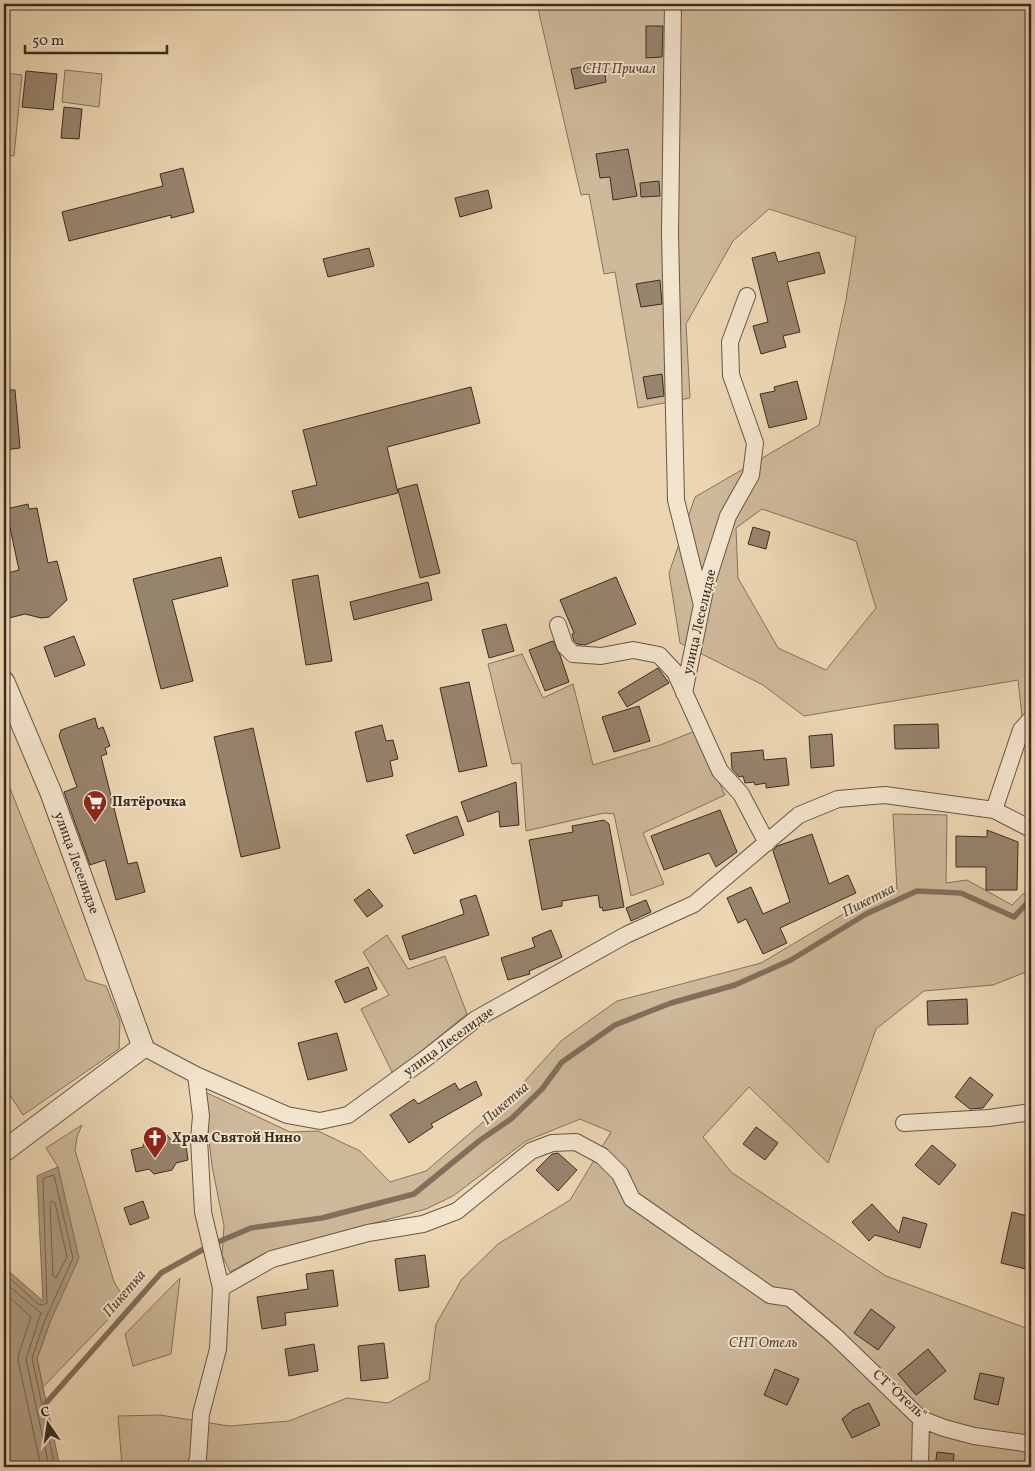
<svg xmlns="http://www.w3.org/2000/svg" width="1035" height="1471" font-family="Vollkorn,serif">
  <rect width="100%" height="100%" fill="#ecd6b2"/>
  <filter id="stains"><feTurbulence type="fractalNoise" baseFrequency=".004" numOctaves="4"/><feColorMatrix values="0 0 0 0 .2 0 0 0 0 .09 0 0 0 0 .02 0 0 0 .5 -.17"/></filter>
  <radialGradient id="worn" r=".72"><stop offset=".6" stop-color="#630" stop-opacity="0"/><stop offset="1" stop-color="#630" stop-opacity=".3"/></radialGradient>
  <!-- green -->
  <path fill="#ceb99a" stroke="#84725e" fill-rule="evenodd" d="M 537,4 L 1031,4 L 1031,798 L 1018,680 L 804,716 L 763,685 L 680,643 L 669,573 L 695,497 L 819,425 L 846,300 L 856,237 L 769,209 L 733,241 L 686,324 L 690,398 L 638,408 L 615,272 L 604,274 L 589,194 L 581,195 ZM 762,509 L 856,541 L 876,608 L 826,670 L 778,648 L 738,578 L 736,528 Z
    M 65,70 L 102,74 L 99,107 L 62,102 Z
    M 4,73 L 22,75 L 14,156 L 4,155 Z
    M 522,654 L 543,698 L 573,684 L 593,765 L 660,745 L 695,731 L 725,795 L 643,833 L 664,884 L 631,896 L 614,814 L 604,813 L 526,831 L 521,763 L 512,764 L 488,664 Z
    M 4,773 L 86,980 L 106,986 L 120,1021 L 119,1049 L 23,1115 L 4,1086 Z
    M 893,814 L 947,815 L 946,883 L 967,880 L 1012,905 L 1031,886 L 1031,970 L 993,985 L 924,991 L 876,1029 L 828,1163 L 749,1087 L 703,1137 L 731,1172 L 886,1276 L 1031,1330 L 1031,1467 L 122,1467 L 118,1416 L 160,1415 L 229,1426 L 289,1421 L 347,1398 L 388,1403 L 429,1380 L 436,1324 L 462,1279 L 498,1244 L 570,1200 L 611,1132 L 580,1119 L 526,1141 L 453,1196 L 426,1209 L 265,1253 L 230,1272 L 222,1255 L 224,1226 L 212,1166 L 203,1091 L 290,1132 L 318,1131 L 360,1151 L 390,1182 L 426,1171 L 503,1105 L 562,1040 L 617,1001 L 761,963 L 877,894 L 897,890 Z
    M 387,935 L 408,969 L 445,956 L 467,1014 L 393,1074 L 361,1009 L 389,995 L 363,952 Z
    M 82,1125 L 77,1137 L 75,1150 L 114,1282 L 126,1301 L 43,1387 L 37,1358 L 50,1322 L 58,1167 L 46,1148 Z
    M 180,1278 L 171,1354 L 133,1366 L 125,1334 Z"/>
  <!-- water -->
  <path fill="#af9c81" stroke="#806f5b" d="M 58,1167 L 79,1258 L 50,1322 L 37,1359 L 60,1467 L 4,1467 L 4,1267 L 43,1301 L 37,1176 Z"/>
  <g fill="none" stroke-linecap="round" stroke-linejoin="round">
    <!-- shore -->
    <path stroke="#746452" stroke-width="1" d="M 52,1201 L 55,1203 L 67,1257 L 56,1278 L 53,1276 L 50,1204 Z
      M 4,1273 L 38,1304 L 43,1305 L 47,1303 L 43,1181 L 44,1178 L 54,1175 L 73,1258 L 45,1320 L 32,1358 L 55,1467
      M 4,1282 L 41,1313 L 26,1359 L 49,1467
      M 4,1292 L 31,1317 L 19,1353 L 18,1360 L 41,1467"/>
    <!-- stream -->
    <path stroke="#806f5b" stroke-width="5.5" d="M 44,1409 L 46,1403 L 161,1273 L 211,1245 L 251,1228 L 322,1218 L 414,1194 L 479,1141 L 511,1119 L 542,1089 L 562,1062 L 615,1025 L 671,1003 L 735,985 L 791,960 L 866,914 L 917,891 L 961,893 L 1014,917 L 1031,899"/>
  </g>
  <!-- building -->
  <path fill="#97846d" stroke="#3a2c23" d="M 646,26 L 663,26 L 662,57 L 646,58 Z
    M 603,63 L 606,82 L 575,89 L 571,69 Z
    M 26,71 L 57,74 L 53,110 L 22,107 Z
    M 64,107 L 82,109 L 79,139 L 61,138 Z
    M 628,149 L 637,196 L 613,200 L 610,177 L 600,178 L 596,154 Z
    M 183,168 L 194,212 L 171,218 L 171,215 L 69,241 L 62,212 L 163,186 L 160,174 Z
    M 659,181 L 660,196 L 641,197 L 640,183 Z
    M 488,190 L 492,208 L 460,217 L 455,198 Z
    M 369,248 L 374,266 L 328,277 L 323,259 Z
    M 775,252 L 778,262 L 819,252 L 825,273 L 787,282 L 800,332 L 783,336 L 786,347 L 761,354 L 753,326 L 768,322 L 752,258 Z
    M 660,280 L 662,304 L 641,307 L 636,284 Z
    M 662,374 L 664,396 L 647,399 L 643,377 Z
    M 797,381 L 807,419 L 769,428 L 760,394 L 775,391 L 774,387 Z
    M 471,387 L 480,423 L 387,447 L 398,493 L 299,518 L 292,491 L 317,485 L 303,430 Z
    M 4,390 L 15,390 L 20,448 L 4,450 Z
    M 417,484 L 440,573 L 420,578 L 398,489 Z
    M 28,504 L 29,509 L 37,508 L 48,563 L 57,561 L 67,600 L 49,617 L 41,618 L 25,614 L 9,618 L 4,596 L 4,574 L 19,570 L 6,509 Z
    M 753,527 L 770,532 L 766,549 L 748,544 Z
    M 221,557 L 228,586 L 172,600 L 193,681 L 161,689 L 133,579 Z
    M 318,575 L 332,661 L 306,665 L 292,580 Z
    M 616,577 L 636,624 L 585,645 L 577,644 L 574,641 L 572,634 L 574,633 L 560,600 Z
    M 428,582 L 432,600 L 354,620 L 350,602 Z
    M 506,624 L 514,651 L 489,658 L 482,630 Z
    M 74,636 L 85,665 L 55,677 L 44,647 Z
    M 553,641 L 560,655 L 569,682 L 545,691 L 529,650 Z
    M 658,668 L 669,683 L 627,707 L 618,692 Z
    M 469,682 L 487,766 L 459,772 L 440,688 Z
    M 639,706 L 650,741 L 614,752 L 602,717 Z
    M 95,718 L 98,729 L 103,727 L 110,746 L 105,748 L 107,754 L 101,756 L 128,864 L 137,862 L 145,892 L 116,900 L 105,860 L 90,865 L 64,792 L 77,787 L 59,736 L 61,730 Z
    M 938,724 L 939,748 L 895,749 L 894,725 Z
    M 382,725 L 386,741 L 393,740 L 398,759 L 390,761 L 393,776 L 367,782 L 355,732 Z
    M 253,728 L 280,848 L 241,857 L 214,737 Z
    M 832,734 L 834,766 L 811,768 L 809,736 Z
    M 763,750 L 764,760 L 786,758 L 789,785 L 766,788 L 766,783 L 755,785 L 754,782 L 745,783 L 743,776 L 739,777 L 732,769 L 731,753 Z
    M 516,782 L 519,825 L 500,827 L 499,811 L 468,822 L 461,802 Z
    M 720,810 L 737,852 L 716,867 L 709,853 L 664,870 L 651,836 Z
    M 457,816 L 464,835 L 414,854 L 406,835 Z
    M 604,820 L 609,824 L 624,907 L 603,911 L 602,907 L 600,908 L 598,895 L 562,901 L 562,906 L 542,910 L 529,840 L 573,832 L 572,826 Z
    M 987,830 L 1018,842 L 1017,890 L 986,890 L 986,867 L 956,867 L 956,836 L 987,837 Z
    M 812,834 L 829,884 L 848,875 L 856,893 L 780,928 L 787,943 L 763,954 L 746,919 L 738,923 L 727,898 L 751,887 L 763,914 L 790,902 L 773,851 L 777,846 Z
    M 369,889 L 383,906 L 367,917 L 354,900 Z
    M 476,895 L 489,935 L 410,960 L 402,936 L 464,914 L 460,900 Z
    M 646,900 L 651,912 L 631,921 L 626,908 Z
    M 551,930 L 562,957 L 529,971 L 530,974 L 508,980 L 501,958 L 535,947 L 532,938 Z
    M 368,967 L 377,989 L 345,1003 L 335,981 Z
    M 967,999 L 968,1024 L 928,1025 L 927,1001 Z
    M 337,1033 L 347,1070 L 308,1080 L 298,1043 Z
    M 970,1077 L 993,1095 L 983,1108 L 970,1109 L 955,1097 Z
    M 476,1081 L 482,1095 L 431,1124 L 433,1127 L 409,1143 L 390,1115 L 414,1099 L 418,1104 L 455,1083 L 459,1090 Z
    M 756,1127 L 778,1143 L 765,1160 L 743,1144 Z
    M 167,1135 L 172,1141 L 185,1138 L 188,1160 L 176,1163 L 172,1170 L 154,1174 L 149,1169 L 136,1172 L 131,1150 L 143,1147 L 145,1140 Z
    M 932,1145 L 956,1165 L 939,1185 L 915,1165 Z
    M 558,1153 L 577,1170 L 558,1191 L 536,1170 L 552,1154 Z
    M 143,1201 L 149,1218 L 130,1225 L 124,1208 Z
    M 872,1204 L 899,1233 L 903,1217 L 927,1224 L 920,1248 L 875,1235 L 869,1241 L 852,1222 Z
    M 1012,1212 L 1031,1217 L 1031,1248 L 1026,1269 L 1001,1263 Z
    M 425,1255 L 429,1287 L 399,1291 L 395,1259 Z
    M 333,1270 L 338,1306 L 285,1313 L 286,1325 L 262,1329 L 257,1297 L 308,1289 L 306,1274 Z
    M 871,1309 L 895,1327 L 878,1350 L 854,1333 Z
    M 384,1343 L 388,1378 L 361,1381 L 358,1346 Z
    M 314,1344 L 318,1371 L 289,1376 L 285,1349 Z
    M 928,1349 L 946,1371 L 916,1395 L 898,1374 Z
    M 775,1369 L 799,1379 L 787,1405 L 764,1395 Z
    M 980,1373 L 1004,1378 L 998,1405 L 974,1399 Z
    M 869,1403 L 880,1425 L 852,1438 L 842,1419 L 853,1410 Z
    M 937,1452 L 954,1454 L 953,1467 L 935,1467 Z"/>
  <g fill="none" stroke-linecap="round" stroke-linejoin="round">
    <!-- minor casing -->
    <g stroke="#665647" stroke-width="18">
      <path id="minor" d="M 673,4 L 670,234 L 676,500 L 702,605
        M 558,625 L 565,646 L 573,654 L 601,656 L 633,650 L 659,655 L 675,672 L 720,771 L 741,794 L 767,843
        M 684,693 L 706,585 L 728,516 L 751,475 L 755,443 L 731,375 L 730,342 L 747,296
        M 994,810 L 1021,730 L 1031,719
        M 143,1047 L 196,1075 L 287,1115 L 320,1121 L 348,1115 L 425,1059 L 476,1019 L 626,935 L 694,904 L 799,815 L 838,799 L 885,795 L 994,810 L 1031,829
        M 904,1123 L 989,1118 L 1031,1112
        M 221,1288 L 272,1259 L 368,1233 L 423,1224 L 457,1211 L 531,1151 L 552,1143 L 576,1142 L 602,1156 L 620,1174 L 632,1199 L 770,1295 L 790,1298 L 835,1336 L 921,1419 L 944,1428 L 974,1436 L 1024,1443 L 1031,1446
        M 195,1467 L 198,1459 L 201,1414 L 218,1349 L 221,1288 L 203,1212 L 199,1139 L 201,1116 L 196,1075
        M 920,1467 L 921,1419"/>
    </g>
    <!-- tertiary casing -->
    <g stroke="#665647" stroke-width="23">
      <path id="tertiary" d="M 4,682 L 51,793 L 143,1047 L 4,1151"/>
    </g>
    <!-- minor -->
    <use href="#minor" stroke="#f3e4cd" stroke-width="16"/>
    <!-- tertiary -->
    <use href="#tertiary" stroke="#f3e4cd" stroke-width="21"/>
  </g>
  <!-- icons -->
  <defs>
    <g id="supermarket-pin" transform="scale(1.25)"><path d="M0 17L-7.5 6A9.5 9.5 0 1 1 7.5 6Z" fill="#8f2418" stroke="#f3e4cd"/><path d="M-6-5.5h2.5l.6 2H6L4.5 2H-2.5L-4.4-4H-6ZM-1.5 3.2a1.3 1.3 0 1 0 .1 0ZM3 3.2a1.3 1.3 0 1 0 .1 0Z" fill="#fff"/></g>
    <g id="church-pin" transform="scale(1.25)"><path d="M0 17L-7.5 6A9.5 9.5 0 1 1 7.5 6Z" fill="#8f2418" stroke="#f3e4cd"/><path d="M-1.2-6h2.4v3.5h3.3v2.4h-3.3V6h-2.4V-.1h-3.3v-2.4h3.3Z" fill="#fff"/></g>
  </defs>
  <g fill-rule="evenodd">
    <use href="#supermarket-pin" x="95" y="802"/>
    <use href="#church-pin" x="155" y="1138"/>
  </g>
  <g text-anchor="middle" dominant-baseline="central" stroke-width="4" stroke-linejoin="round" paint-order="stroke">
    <!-- park labels -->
    <g font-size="14" font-style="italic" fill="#58483b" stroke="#f3e4cd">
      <text x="619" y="69">СНТ Причал</text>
      <text x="763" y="1343">СНТ Отель</text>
    </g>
    <!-- street labels -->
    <g font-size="14" fill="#3a2c23" stroke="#f3e4cd">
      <text transform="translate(700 622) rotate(-77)">улица Леселидзе</text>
      <text transform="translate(76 863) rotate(70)">улица Леселидзе</text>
      <text transform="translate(449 1042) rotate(-36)">улица Леселидзе</text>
      <text transform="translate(899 1395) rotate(42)">СТ "Отель"</text>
    </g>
    <!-- poi labels -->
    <g font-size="14" font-weight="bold" fill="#3a2c23" stroke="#f3e4cd" text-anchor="start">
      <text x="112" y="802">Пятёрочка</text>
      <text x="172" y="1138">Храм Святой Нино</text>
    </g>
    <!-- water labels -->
    <g font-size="15" font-style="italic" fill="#57483a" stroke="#f3e4cd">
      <text transform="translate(869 901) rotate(-27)">Пикетка</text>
      <text transform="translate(506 1104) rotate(-41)">Пикетка</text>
      <text transform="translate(125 1294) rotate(-49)">Пикетка</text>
    </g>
  </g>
  <!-- margin -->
  <rect width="1035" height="1471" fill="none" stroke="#ecd6b2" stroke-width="20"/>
  <rect x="5" y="5" width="1025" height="1461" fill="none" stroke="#3a2c23" stroke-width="2.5"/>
  <rect x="10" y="10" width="1015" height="1451" fill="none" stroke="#3a2c23"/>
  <!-- north arrow -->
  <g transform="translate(48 1424) rotate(347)" stroke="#f3e4cd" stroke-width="4" paint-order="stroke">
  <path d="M0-4L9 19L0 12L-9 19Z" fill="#3a2c23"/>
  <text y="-8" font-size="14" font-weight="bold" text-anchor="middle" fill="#3a2c23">С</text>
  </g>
  <!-- scale -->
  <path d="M25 45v8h142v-8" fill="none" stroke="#3a2c23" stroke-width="2.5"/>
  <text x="32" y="45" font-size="15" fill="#3a2c23" stroke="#f3e4cd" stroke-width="4" paint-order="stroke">50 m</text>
  <rect width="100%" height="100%" filter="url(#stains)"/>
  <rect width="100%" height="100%" fill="url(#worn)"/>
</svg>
